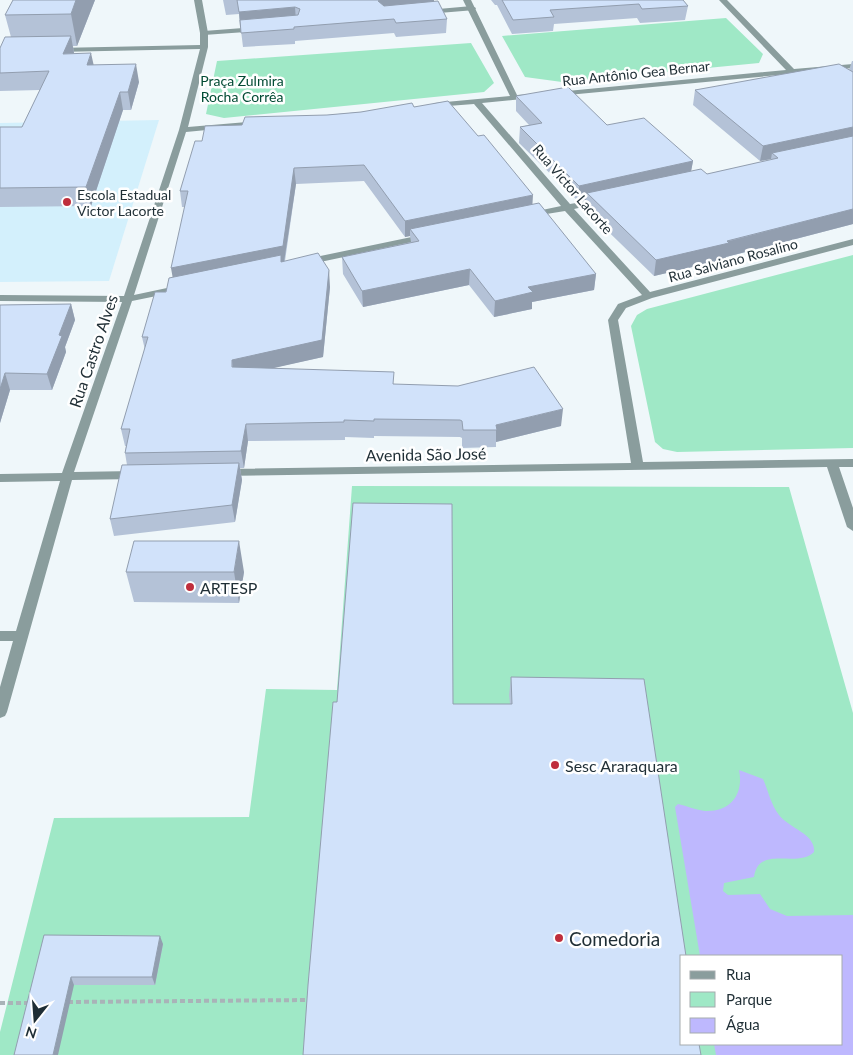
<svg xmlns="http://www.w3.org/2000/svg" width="853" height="1055" font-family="Lato,sans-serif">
  <rect width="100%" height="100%" fill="#eff7fa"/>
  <!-- built -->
  <path fill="#d3f0fc" d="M 159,120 L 109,281 L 0,282 L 0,123 Z"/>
  <!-- green -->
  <path fill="#9fe8c6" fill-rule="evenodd" d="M 726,18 L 763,54 L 759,63 L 562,82 L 525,77 L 502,36 Z
    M 471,43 L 494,83 L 484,92 L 224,118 L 206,114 L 217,61 Z
    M 853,255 L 853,448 L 677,452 L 663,449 L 655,442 L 631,326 L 637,315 L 647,309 Z
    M 352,486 L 789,487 L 853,713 L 853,1055 L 0,1055 L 0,1032 L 54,818 L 249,817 L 266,689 L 337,690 ZM 682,956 L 842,956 L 842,1044 L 682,1044 Z"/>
  <!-- water -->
  <path fill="#beb8fe" d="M 739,770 L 763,779 C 768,790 771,805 779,815 C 790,829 816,834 814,852 C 797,869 759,844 754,877 L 724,883 L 723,891 L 728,895 L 760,894 L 770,909 L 787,916 L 853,915 L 853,1055 L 716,1055 L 714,1044 L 842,1044 L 842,956 L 700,956 L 675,807 L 678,804 C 687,806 696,810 705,811 C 731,812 744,794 739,770 Z"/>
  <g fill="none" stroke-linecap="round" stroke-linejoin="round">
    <!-- path -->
    <path stroke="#a9b3b8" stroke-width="4" stroke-dasharray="5 3" stroke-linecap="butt" d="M 68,1002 L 309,1000
      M 0,1003 L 29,1003"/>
    <!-- lane -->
    <path fill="#8a9d9d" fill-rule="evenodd" d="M 472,6 L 476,8 L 475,10 L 427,14 L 423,12 L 427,10 Z
      M 256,27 L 259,27 L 259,31 L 204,35 L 200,33 L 204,31 Z"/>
    <!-- street -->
    <path fill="#8a9d9d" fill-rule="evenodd" d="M 194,0 L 202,0 L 208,33 L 208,47 L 188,127 L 258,121 L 262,123 L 258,125 L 186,132 L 134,295 L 181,285 L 186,288 L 181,291 L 132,301 L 74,472 L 135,471 L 141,475 L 135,479 L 72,480 L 7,712 L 5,716 L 0,718 L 0,687 L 13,641 L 0,641 L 0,631 L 16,631 L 60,481 L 0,482 L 0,474 L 62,473 L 122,302 L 0,301 L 0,295 L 124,296 L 179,130 L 200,49 L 57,52 L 53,50 L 57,48 L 200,45 L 200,33 Z
      M 463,0 L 471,0 L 517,95 L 532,94 L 536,96 L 532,98 L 482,103 L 570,204 L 605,198 L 605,202 L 574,209 L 650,292 L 853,239 L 853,245 L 652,298 L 626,308 L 618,320 L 643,462 L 853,459 L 853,467 L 839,467 L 853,508 L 853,531 L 847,527 L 827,467 L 221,476 L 219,473 L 221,470 L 225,469 L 631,463 L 608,320 L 618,304 L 642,295 L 565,211 L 528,217 L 528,213 L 561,206 L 474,104 L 435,107 L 431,105 L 435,103 L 510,96 Z
      M 719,0 L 727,0 L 794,69 L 853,64 L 853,68 L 557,96 L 553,94 L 557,92 L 786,70 Z
      M 426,234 L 429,235 L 429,239 L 306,265 L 301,262 L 306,259 Z"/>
  </g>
  <!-- wall -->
  <path fill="#b4c2d7" d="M 13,0 L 95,0 L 77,46 L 73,46 L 74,54 L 93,65 L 139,82 L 131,110 L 123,110 L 91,206 L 0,207 L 0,127 L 22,127 L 40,90 L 0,91 L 0,48 L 11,37 L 5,15 Z
    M 223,0 L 434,0 L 434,2 L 447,19 L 446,33 L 396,37 L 394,33 L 295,41 L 295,44 L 243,47 L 239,14 L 226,15 Z
    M 491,0 L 683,0 L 688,6 L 685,20 L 640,23 L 637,18 L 554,24 L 553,31 L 512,34 L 497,5 L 495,5 Z
    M 852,61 L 853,61 L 853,224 L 726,257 L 726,259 L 654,276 L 585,209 L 586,200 L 578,201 L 519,143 L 520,127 L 529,125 L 516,111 L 516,96 L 607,125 L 693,161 L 691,171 L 707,174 L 771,160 L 771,159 L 760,161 L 693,105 L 695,90 L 849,70 Z
    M 414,107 L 532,204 L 596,274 L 594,290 L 532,302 L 532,309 L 494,317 L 469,285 L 363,307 L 343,274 L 342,257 L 411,242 L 410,236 L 405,237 L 364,181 L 296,184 L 285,261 L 330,287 L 323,357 L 272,368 L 395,384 L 561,426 L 496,442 L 496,447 L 462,448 L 462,438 L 460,437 L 374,436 L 374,438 L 345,437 L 345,440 L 248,441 L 244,468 L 240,468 L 242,480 L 235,522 L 114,536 L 110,519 L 127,465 L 125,453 L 126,446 L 125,446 L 121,429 L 145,350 L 142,337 L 173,277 L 185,207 L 182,207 L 180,191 L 202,141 L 242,125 L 327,115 Z
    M 71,304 L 75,320 L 65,347 L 66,352 L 52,390 L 10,390 L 0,423 L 0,305 Z
    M 126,572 L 244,572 L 239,603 L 134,602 Z
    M 511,677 L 686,956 L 453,704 L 510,704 L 509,695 Z
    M 44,935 L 163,944 L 155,985 L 74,985 Z"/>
  <!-- shaded-wall -->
  <path fill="#929eaf" d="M 76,0 L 95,0 L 77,46 L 71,14 Z
    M 380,0 L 434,0 L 434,8 L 384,12 L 378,1 Z
    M 295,7 L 296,21 L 240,26 L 239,12 Z
    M 71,36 L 74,53 L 63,54 Z
    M 91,53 L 95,71 L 87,65 Z
    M 136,64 L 139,82 L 131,110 L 128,92 Z
    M 120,92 L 123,110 L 91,206 L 86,187 Z
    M 853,127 L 853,140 L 772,153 L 771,159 L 760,161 L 763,146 Z
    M 693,161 L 690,177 L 587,193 L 586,200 L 578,201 L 579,186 Z
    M 294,168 L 296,184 L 284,262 L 174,285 L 171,268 Z
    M 533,195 L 532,211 L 410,229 L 410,236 L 405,237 L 405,221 Z
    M 853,209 L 853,224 L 726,257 L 726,259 L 654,276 L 656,260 Z
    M 470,269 L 469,285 L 363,307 L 362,291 Z
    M 329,270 L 330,287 L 323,357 L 234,377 L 232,360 Z
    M 596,274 L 594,290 L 532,302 L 532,309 L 494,317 L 495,301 L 528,287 Z
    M 71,304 L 75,320 L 65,347 L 66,352 L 52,390 L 47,374 L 59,335 Z
    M 5,373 L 10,390 L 0,423 L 0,389 Z
    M 563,409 L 561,426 L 496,442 L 496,425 Z
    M 246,424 L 248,441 L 244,468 L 241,451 Z
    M 239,463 L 242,480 L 235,522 L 232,505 Z
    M 239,541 L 244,572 L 239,603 L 234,572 Z
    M 160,936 L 163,944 L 155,985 L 152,977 Z
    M 71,977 L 74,985 L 58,1055 L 53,1055 Z"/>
  <!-- building -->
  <path fill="#d1e2fa" stroke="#929eaf" d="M 13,0 L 76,0 L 71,14 L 5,15 Z
    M 237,0 L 380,0 L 378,1 L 384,6 L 438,1 L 447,19 L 396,23 L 394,19 L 294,27 L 294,29 L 241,33 L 240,20 L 298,15 L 300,9 L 295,7 L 239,12 Z
    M 502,0 L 683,0 L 688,6 L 642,9 L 639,4 L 550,10 L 554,17 L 513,20 Z
    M 71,36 L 63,54 L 91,53 L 87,65 L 136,64 L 128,92 L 120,92 L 86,187 L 0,188 L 0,127 L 22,127 L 49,71 L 0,73 L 0,48 L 5,37 Z
    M 839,64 L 853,72 L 853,127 L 763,146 L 695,90 Z
    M 568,87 L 607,125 L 644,118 L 693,161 L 579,186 L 520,127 L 542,123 L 516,96 Z
    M 448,101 L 478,136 L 484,135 L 533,195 L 405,221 L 364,165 L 294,168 L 283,246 L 171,268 L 188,191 L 180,191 L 195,141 L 202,141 L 205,126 L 242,125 L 245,117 L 327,115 L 361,112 L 412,103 L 414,107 Z
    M 853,136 L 853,209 L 727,241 L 729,243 L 656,260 L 587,193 L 701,169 L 707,174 L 778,158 L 772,153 Z
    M 539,203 L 596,274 L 528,287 L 533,292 L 495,301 L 470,269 L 362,291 L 342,257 L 419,241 L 410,229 Z
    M 318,253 L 329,270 L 322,340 L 232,360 L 232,367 L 394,372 L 393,384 L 458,386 L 534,367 L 563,409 L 496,425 L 497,430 L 463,430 L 462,421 L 460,420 L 374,419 L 374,421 L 344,420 L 344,422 L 246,424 L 241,451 L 125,453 L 130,429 L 121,429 L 148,337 L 142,337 L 155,292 L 166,292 L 169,278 L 281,255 L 281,262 Z
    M 71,304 L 59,335 L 62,336 L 47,374 L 5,373 L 0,389 L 0,305 Z
    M 239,463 L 232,505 L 110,519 L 122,465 Z
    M 353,503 L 452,504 L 453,704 L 512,704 L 511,677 L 644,679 L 686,956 L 682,956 L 682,1044 L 699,1044 L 701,1055 L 303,1055 L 308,985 L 333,702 L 337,702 Z
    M 134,541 L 239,541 L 234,572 L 126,572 Z
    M 44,935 L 160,936 L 152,977 L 71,977 L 53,1055 L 14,1055 Z"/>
  <!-- markers -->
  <g fill="#bf2e3c" stroke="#fff" stroke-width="2">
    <circle cx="67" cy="202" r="5"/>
    <circle cx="190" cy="587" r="5"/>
    <circle cx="555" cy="765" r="5"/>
    <circle cx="559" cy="938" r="5"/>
  </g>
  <g text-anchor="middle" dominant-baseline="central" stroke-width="5" stroke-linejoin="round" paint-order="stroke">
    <!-- far-street labels -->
    <g font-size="14" fill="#1f2e35" stroke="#fff">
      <text transform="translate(636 73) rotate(-6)">Rua Antônio Gea Bernar</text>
      <text transform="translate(573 189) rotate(49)">Rua Victor Lacorte</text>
      <text transform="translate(733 260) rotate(-15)">Rua Salviano Rosalino</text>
    </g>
    <!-- far-park labels -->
    <g font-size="14" fill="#024b34" stroke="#fff">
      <text x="242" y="80">Praça Zulmira<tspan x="242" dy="16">Rocha Corrêa</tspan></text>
    </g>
    <!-- far-poi labels -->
    <g font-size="14" fill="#1f2e35" stroke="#fff" text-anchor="start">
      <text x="77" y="194">Escola Estadual<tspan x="77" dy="16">Victor Lacorte</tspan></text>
    </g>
    <!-- street labels -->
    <g font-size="16" fill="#1f2e35" stroke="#fff">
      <text transform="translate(93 351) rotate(-71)">Rua Castro Alves</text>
      <text transform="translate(426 454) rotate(-1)">Avenida São José</text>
    </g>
    <!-- poi labels -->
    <g font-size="16" fill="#1f2e35" stroke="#fff" text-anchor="start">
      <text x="200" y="587">ARTESP</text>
      <text x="565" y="765">Sesc Araraquara</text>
    </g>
    <!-- near-poi labels -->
    <g font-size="19" fill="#1f2e35" stroke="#fff" text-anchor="start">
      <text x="569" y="938">Comedoria</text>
    </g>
  </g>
  <!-- legend -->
  <rect x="680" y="955" width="162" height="90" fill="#ffffff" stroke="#a5abae"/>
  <rect x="690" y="971" width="25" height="8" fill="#8a9d9d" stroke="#a5abae"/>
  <text x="726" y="980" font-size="15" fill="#1f2e35">Rua</text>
  <rect x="690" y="992" width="25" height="15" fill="#9fe8c6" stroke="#a5abae"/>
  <text x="726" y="1005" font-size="15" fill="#1f2e35">Parque</text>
  <rect x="690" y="1018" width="25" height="15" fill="#beb8fe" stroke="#a5abae"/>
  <text x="726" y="1030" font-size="15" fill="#1f2e35">Água</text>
  <!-- north arrow -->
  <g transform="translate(35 1020) rotate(197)" stroke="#ffffff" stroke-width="4" paint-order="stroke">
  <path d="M0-4L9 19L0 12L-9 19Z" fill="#1f2e35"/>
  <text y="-8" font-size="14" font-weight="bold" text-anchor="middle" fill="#1f2e35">N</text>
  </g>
</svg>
